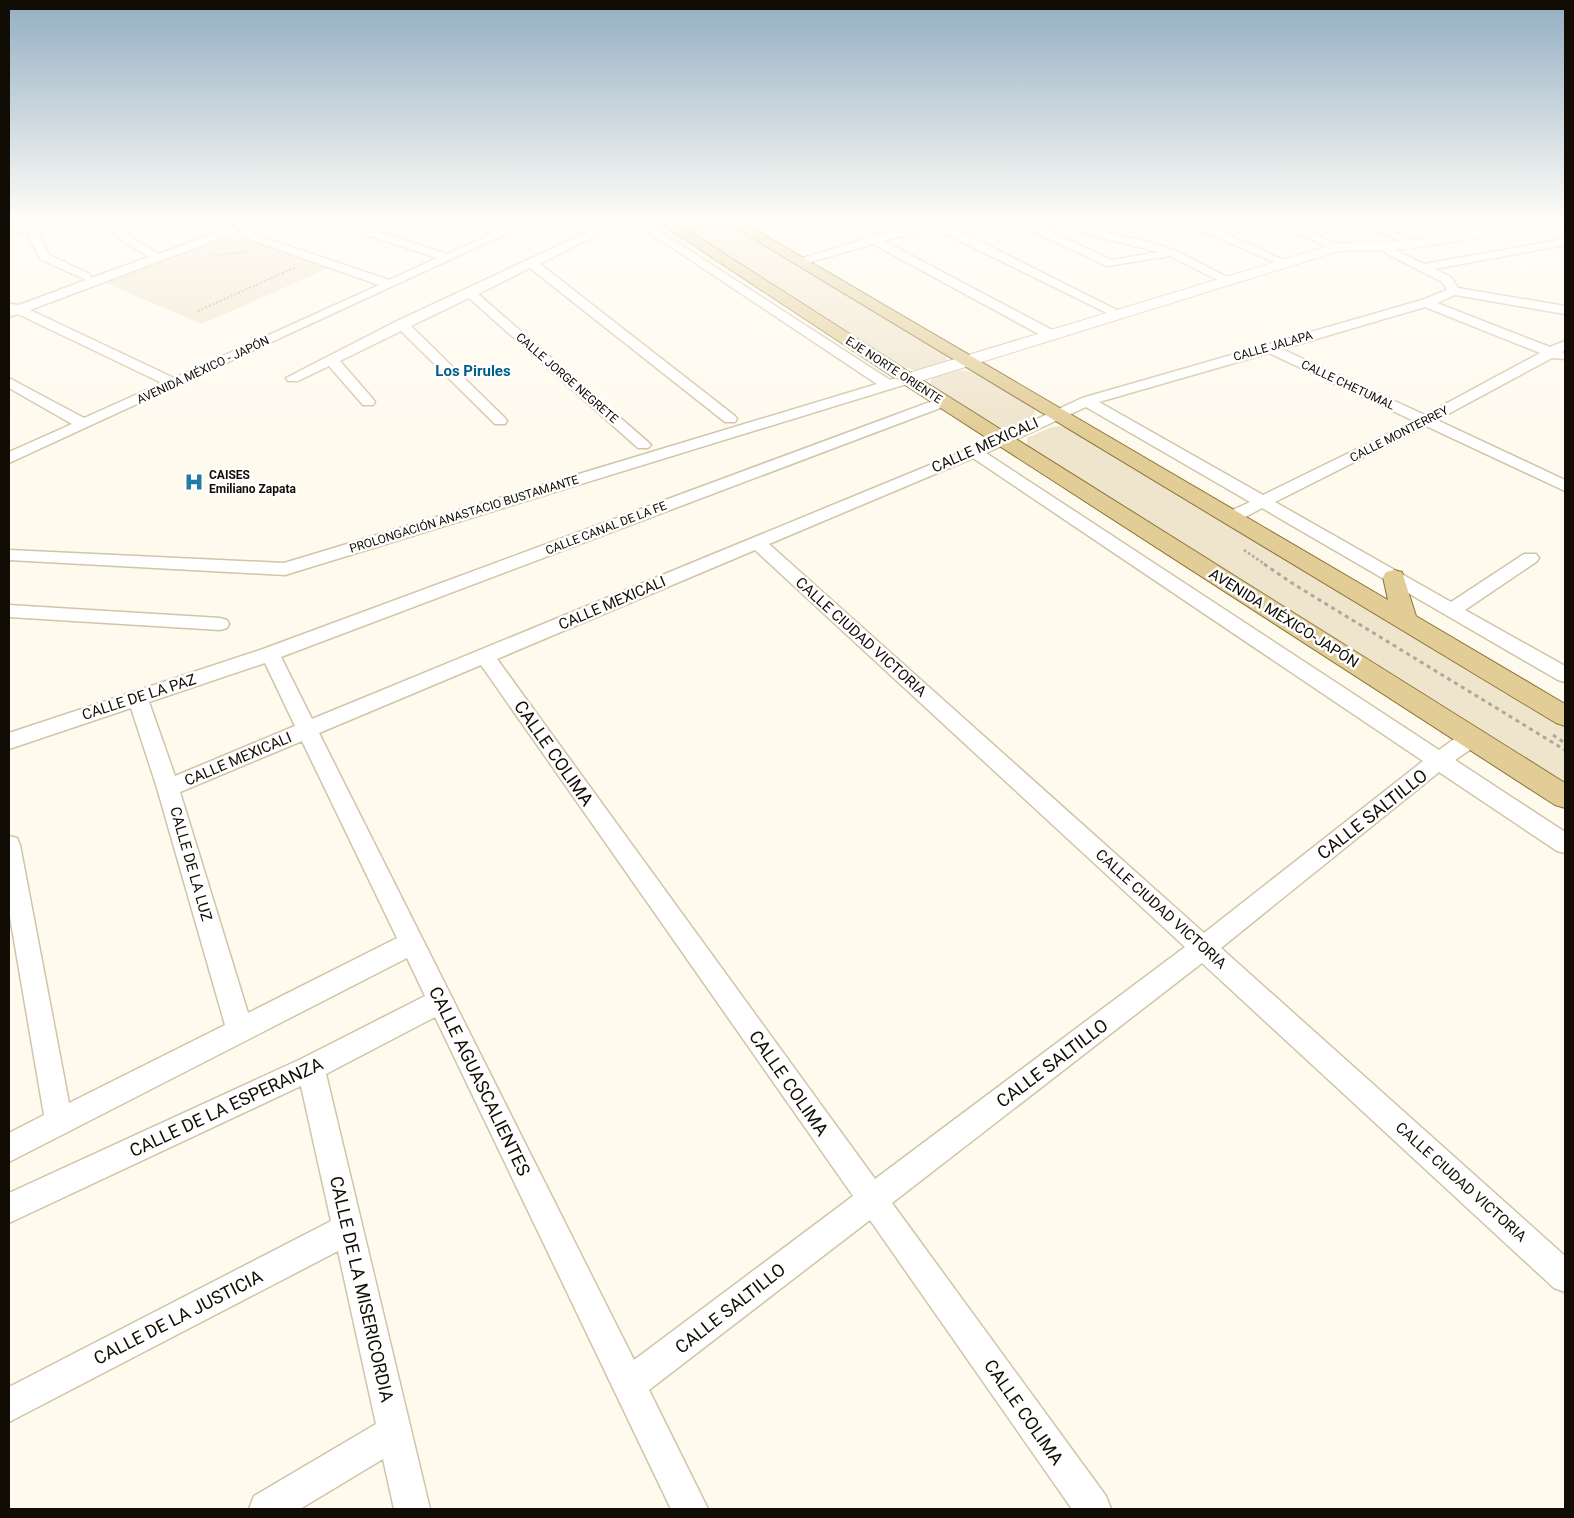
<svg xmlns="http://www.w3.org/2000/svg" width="1574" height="1518" font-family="Roboto,sans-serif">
  <rect width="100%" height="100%" fill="#fffaee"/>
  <!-- green -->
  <path fill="#efe4cc" d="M 671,219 L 720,219 L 941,352 L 947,357 L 946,362 L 920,371 L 902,367 Z
    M 231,233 L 329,268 L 202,324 L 101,281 Z
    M 961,370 L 974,372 L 1034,409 L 1036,416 L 1014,427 L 1000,427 L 932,387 L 930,382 L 933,377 Z
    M 1059,426 L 1071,430 L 1565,727 L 1565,784 L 1027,446 L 1027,438 L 1052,427 Z"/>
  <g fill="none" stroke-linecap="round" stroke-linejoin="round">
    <!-- street casing -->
    <g stroke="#d1c4a8" stroke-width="3">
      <path id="street" d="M 48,219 L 64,219 L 36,228 L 49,255 L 90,274 L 91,278 L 149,257 L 118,238 L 99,219 L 110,219 L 126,234 L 159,254 L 222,230 L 196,221 L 195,219 L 210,219 L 237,228 L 237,232 L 30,310 L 174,378 L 379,285 L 240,236 L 238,234 L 241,229 L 268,219 L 282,219 L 281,221 L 251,233 L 389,280 L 437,258 L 325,221 L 324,219 L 339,219 L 447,254 L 492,234 L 450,221 L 449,219 L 464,219 L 501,229 L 525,219 L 538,219 L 9,463 L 9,452 L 72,424 L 9,388 L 9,378 L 84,418 L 162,383 L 18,314 L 9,317 L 10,304 L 19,305 L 86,280 L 40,259 L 26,231 L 9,235 L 9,229 Z
        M 615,219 L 628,219 L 540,264 L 735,416 L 737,419 L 735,422 L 725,422 L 530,268 L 478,294 L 648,442 L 651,445 L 648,448 L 638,448 L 469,298 L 411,326 L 505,418 L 507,421 L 505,424 L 495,424 L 401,331 L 340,361 L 373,399 L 375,402 L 373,405 L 363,405 L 329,366 L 298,381 L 288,381 L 286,378 L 397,321 Z
        M 629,219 L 641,219 L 890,380 L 908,375 L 915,379 L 913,382 L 285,575 L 9,560 L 9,550 L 284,563 L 877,384 Z
        M 830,219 L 842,219 L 876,236 L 923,222 L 920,219 L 947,219 L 947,222 L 943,223 L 1125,314 L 1123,317 L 1115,317 L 932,227 L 884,241 L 1056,332 L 1058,335 L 1056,338 L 1046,338 L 873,244 L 804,264 L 796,264 L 796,260 L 865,239 Z
        M 1010,219 L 1023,219 L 1112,260 L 1158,252 L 1037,221 L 1036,219 L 1053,219 L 1149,242 L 1174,250 L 1235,281 L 1229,285 L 1225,284 L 1170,256 L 1107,266 L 1011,221 Z
        M 1166,219 L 1181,219 L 1224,233 L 1293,264 L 1291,266 L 1283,266 L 1216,237 L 1167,221 Z
        M 1267,219 L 1280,219 L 1344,247 L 1338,250 L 1334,249 L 1268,221 Z
        M 1351,219 L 1365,219 L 1423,244 L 1417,247 L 1413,246 L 1352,221 Z
        M 1565,239 L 1565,245 L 1434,269 L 1451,277 L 1458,288 L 1565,306 L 1565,314 L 1455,295 L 1437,303 L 1550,347 L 1565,341 L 1565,350 L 1562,352 L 1565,354 L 1565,359 L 1552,358 L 1437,420 L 1565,480 L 1565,491 L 1426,426 L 1275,502 L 1451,602 L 1524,554 L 1536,554 L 1539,558 L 1536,562 L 1465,610 L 1565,666 L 1565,682 L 1558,680 L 1262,508 L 1236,522 L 1224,522 L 1222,518 L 1224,514 L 1250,502 L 1086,407 L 986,453 L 1439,750 C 1451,742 1465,728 1480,733 L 1483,738 L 1480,743 L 1455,760 L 1565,832 L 1565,853 L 1557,851 L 1439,772 L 1221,948 L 1565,1256 L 1565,1292 L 1554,1288 L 1202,963 L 892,1203 L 1106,1496 L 1111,1509 L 1072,1509 L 870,1220 L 649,1390 L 708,1509 L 671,1509 L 435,1017 L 326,1074 L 430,1509 L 394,1509 L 383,1459 L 300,1509 L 249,1509 L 254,1496 L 376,1424 L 338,1251 L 9,1422 L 9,1387 L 331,1221 L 301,1086 L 9,1223 L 9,1193 L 301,1059 L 425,996 L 407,958 L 9,1162 L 9,1133 L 44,1115 L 9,911 L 9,836 L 17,838 L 20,845 L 69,1103 L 225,1025 L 157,788 L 131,708 L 9,749 L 9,733 L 263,649 L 938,399 L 948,399 L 950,402 L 948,405 L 281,657 L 312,719 L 998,437 L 1082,398 L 1422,300 L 1447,290 L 1442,282 L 1376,248 L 1376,244 L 1384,244 L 1424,264 ZM 1425,307 L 1540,353 L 1425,415 L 1282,349 ZM 1269,353 L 1414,421 L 1263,495 L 1099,402 ZM 973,458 L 1423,761 L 1204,933 L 769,544 ZM 755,550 L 1185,947 L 875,1179 L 497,659 ZM 265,663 L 295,726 L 175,776 L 149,702 ZM 481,665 L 853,1196 L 634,1360 L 319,733 ZM 302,741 L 397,938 L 248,1013 L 180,792 Z
        M 9,605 L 220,618 L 227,620 L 229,624 L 227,628 L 220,630 L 9,617 Z"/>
    </g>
    <!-- secondary casing -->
    <g stroke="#d1c4a8" stroke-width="2">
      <path id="secondary" d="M 1547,219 L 1565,219 L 1565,224 L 1407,249 L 1339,251 L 914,383 L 902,383 L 899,379 L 902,375 L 1338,243 L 1407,241 Z"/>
    </g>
    <!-- primary casing -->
    <g stroke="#8c7436" stroke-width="2">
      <path id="primary" d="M 654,219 L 670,219 L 914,375 L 1565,783 L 1565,808 L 1555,805 L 902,383 Z
        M 721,219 L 737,219 L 1388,600 L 1383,577 L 1386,572 L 1394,570 L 1402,572 L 1416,616 L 1565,704 L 1565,726 L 1556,723 Z"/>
    </g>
    <!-- path-far2 -->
    <path stroke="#ada99e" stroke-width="2" stroke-dasharray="2 2" stroke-linecap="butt" d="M 212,253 L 218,255 L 248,252
      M 198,311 L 296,267"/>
    <!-- path-far1 -->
    <path stroke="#ada99e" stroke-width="2.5" stroke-dasharray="2.5 2.5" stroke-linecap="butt" d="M 1244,550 L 1266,565"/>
    <!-- path -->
    <path stroke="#ada99e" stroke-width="3" stroke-dasharray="4 4" stroke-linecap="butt" d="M 1264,564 L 1295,585 L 1565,750
      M 1553,735 L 1565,743"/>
    <!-- street -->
    <use href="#street" fill="#fff" fill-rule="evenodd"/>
    <!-- secondary -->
    <use href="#secondary" fill="#fff" fill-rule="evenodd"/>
    <!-- primary -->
    <use href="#primary" fill="#e2cd97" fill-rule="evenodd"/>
  </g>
  <!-- sky -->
  <linearGradient id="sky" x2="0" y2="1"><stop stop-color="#93aec2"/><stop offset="0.51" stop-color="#fffdf7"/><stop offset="1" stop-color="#fffdf7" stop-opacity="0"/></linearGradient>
  <rect width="1574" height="431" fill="url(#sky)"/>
  <!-- icons -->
  <defs>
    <g id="hospital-bare" transform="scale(1.5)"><path d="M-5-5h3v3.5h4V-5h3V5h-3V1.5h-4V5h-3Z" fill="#247baa" stroke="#fff" stroke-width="2.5" paint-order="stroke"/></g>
  </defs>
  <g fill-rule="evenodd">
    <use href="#hospital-bare" x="194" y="482"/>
  </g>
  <g text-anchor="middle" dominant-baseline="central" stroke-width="5" stroke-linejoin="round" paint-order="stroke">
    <!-- far-street labels -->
    <g font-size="12" fill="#110d04" stroke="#fff">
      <text transform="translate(1273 346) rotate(-16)">CALLE JALAPA</text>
      <text transform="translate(203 370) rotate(-25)">AVENIDA MÉXICO - JAPÓN</text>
      <text transform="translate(894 370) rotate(33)">EJE NORTE ORIENTE</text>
      <text transform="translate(567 378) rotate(41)">CALLE JORGE NEGRETE</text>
      <text transform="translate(1348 385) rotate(25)">CALLE CHETUMAL</text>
      <text transform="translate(1399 434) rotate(-27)">CALLE MONTERREY</text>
      <text transform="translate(464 514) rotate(-17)">PROLONGACIÓN ANASTACIO BUSTAMANTE</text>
      <text transform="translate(606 528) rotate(-21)">CALLE CANAL DE LA FE</text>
    </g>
    <!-- far-poi labels -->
    <g font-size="12" font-weight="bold" fill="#110d04" stroke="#fff" text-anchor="start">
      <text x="209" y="475">CAISES<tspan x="209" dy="14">Emiliano Zapata</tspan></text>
    </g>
    <!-- far-quarter labels -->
    <g font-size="15" font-weight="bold" fill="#035e88" stroke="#fff">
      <text x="473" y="371">Los Pirules</text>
    </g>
    <!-- street labels -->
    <g font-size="15" fill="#110d04" stroke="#fff">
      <text transform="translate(985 445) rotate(-24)">CALLE MEXICALI</text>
      <text transform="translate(612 603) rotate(-23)">CALLE MEXICALI</text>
      <text transform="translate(1284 618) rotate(32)">AVENIDA MÉXICO-JAPÓN</text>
      <text transform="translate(861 637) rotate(42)">CALLE CIUDAD VICTORIA</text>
      <text transform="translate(139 697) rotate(-18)">CALLE DE LA PAZ</text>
      <text transform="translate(238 759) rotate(-23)">CALLE MEXICALI</text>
      <text transform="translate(191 864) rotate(74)">CALLE DE LA LUZ</text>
      <text transform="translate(1161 909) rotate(42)">CALLE CIUDAD VICTORIA</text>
      <text transform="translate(1461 1182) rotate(42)">CALLE CIUDAD VICTORIA</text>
    </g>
    <!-- near-street labels -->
    <g font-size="18" fill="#110d04" stroke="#fff">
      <text transform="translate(554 753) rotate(55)">CALLE COLIMA</text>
      <text transform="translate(1372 814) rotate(-38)">CALLE SALTILLO</text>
      <text transform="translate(1052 1063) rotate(-37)">CALLE SALTILLO</text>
      <text transform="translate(480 1081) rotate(64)">CALLE AGUASCALIENTES</text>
      <text transform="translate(789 1083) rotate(55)">CALLE COLIMA</text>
      <text transform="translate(226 1107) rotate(-25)">CALLE DE LA ESPERANZA</text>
      <text transform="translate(362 1289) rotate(77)">CALLE DE LA MISERICORDIA</text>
      <text transform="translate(730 1308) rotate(-38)">CALLE SALTILLO</text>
      <text transform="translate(178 1317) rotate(-27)">CALLE DE LA JUSTICIA</text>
      <text transform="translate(1024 1412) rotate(55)">CALLE COLIMA</text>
    </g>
  </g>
  <!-- border -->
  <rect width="1574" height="1518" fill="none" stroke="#110d04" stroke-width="20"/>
</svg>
